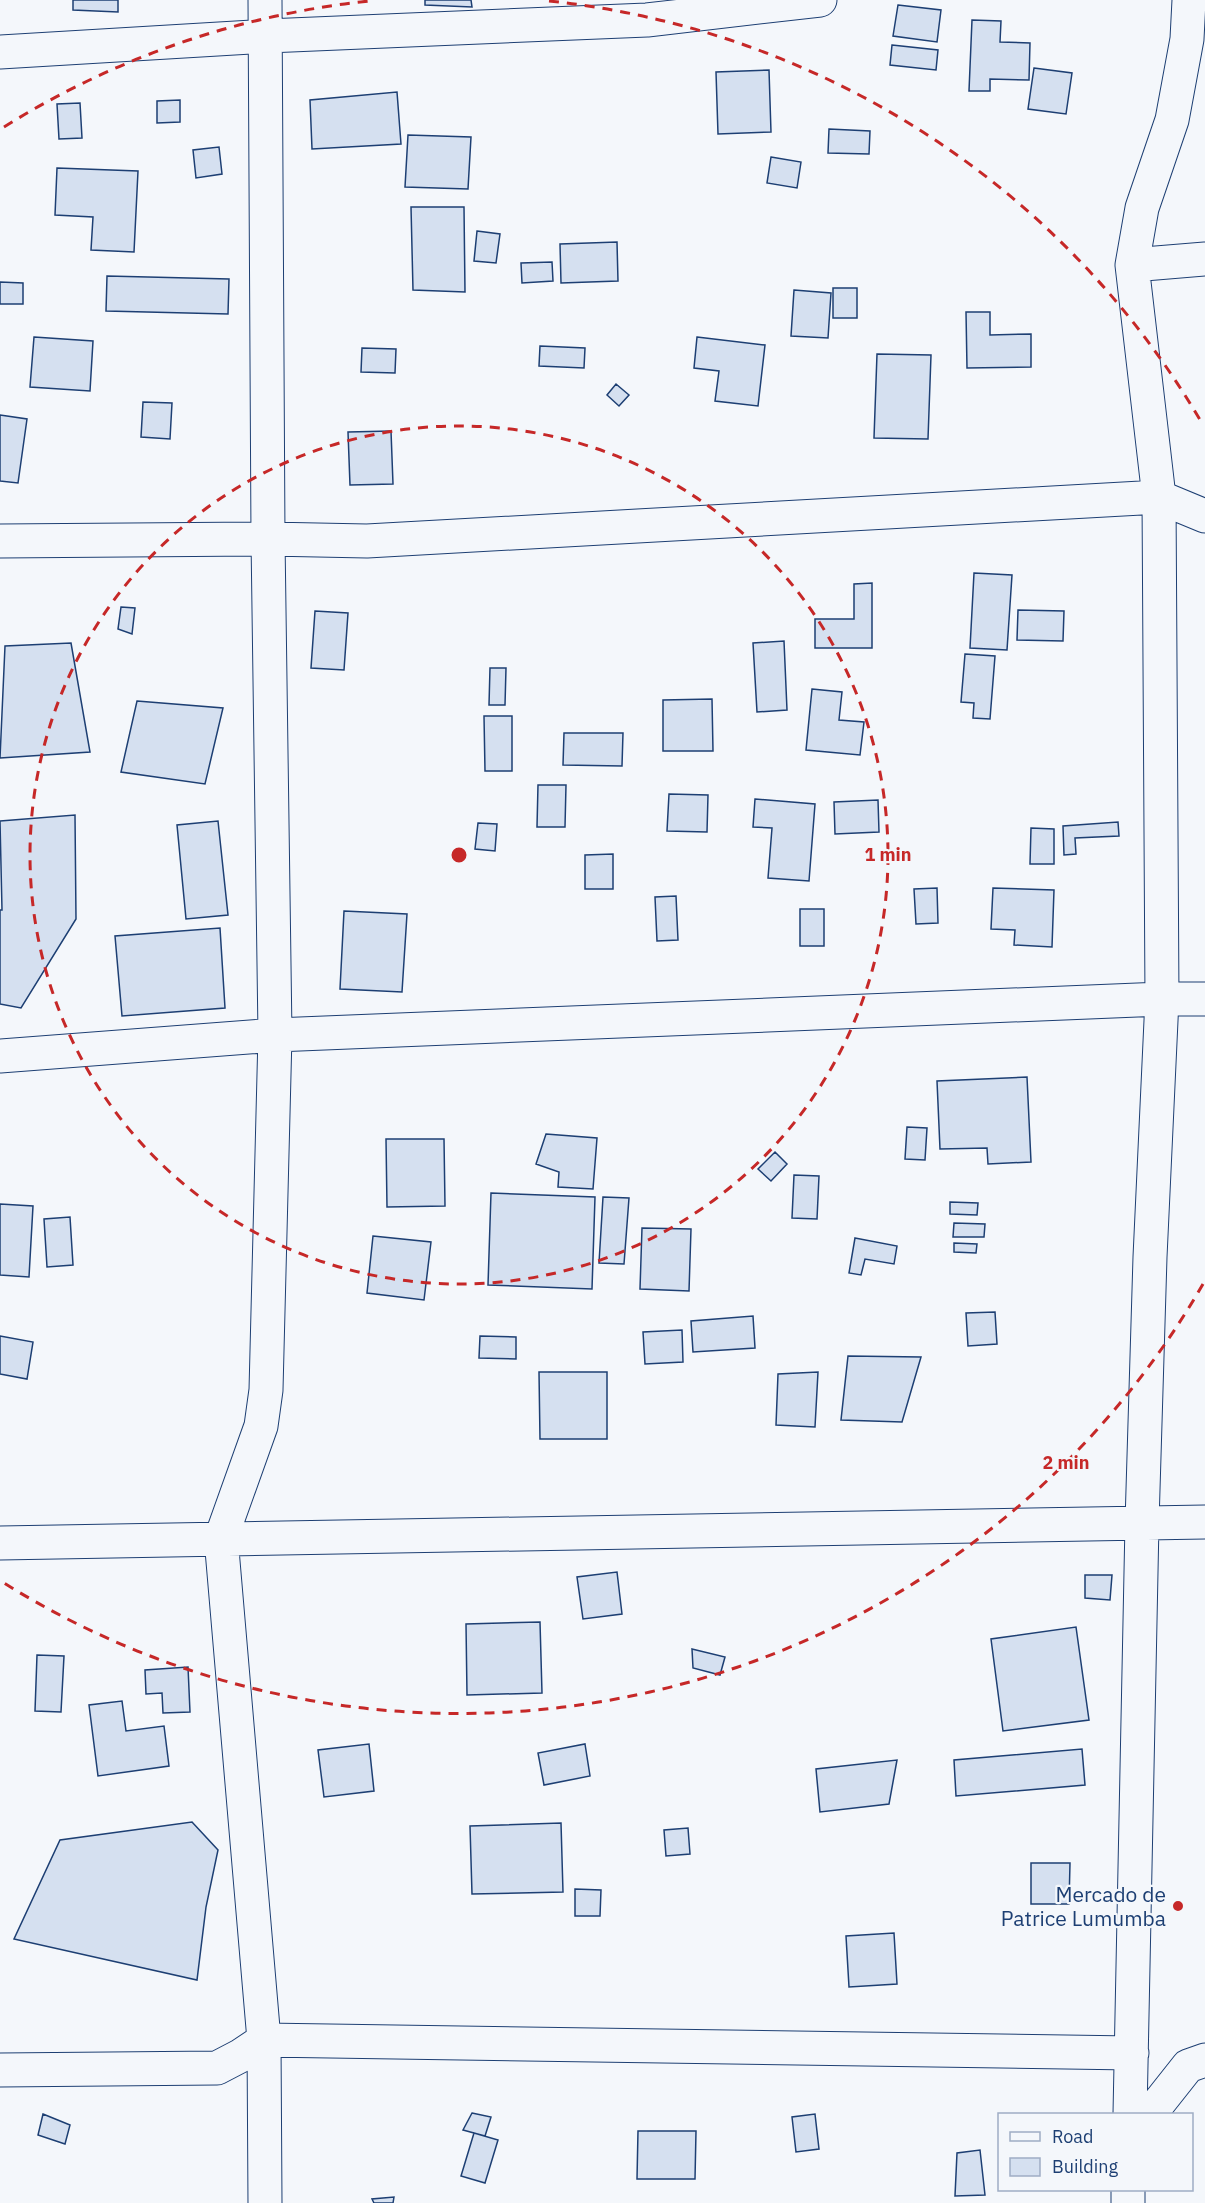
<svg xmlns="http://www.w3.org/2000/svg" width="1205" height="2203" font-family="'IBM Plex Sans',sans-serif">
  <rect width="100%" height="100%" fill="#f4f7fb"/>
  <!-- building -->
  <path fill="#d5e0f0" stroke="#1d3f73" stroke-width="1.5" d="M 73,0 L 118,0 L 118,12 L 73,10 Z
    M 425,0 L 471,0 L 472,7 L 425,5 Z
    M 898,5 L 941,10 L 937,42 L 893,36 Z
    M 972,20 L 1001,21 L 1000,42 L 1030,43 L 1029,80 L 990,79 L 990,91 L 969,91 Z
    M 892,45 L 938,50 L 936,70 L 890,65 Z
    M 1034,68 L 1072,73 L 1066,114 L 1028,109 Z
    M 769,70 L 771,132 L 718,134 L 716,72 Z
    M 397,92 L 401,144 L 312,149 L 310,100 Z
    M 180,100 L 180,122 L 157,123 L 157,101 Z
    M 80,103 L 82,138 L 59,139 L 57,104 Z
    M 829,129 L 870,131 L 869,154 L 828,153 Z
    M 408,135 L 471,137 L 468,189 L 405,187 Z
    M 219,147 L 222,174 L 196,178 L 193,150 Z
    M 771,157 L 801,162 L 797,188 L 767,183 Z
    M 57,168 L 138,171 L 134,252 L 91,250 L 93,217 L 55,215 Z
    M 411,207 L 464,207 L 465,292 L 413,290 Z
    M 477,231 L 500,234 L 496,263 L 474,261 Z
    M 617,242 L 618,281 L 561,283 L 560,244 Z
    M 552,262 L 553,281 L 522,283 L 521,263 Z
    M 107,276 L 229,279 L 228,314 L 106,311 Z
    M 0,282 L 23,283 L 23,304 L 0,304 Z
    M 833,288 L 857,288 L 857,318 L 833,318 Z
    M 794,290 L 831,293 L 828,338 L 791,336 Z
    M 966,312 L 990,312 L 990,335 L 1031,334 L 1031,367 L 967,368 Z
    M 34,337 L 93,341 L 90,391 L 30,387 Z
    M 697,337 L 765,345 L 758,406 L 715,401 L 719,371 L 694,368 Z
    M 540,346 L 585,348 L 584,368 L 539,366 Z
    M 362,348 L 396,349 L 395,373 L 361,372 Z
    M 877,354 L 931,355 L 928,439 L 874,438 Z
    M 616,384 L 629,395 L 619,406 L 607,395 Z
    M 143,402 L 172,403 L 170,439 L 141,437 Z
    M 0,415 L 27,419 L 18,483 L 0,481 Z
    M 391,431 L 393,484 L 350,485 L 348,432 Z
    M 974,573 L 1012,575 L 1007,650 L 970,648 Z
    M 872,583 L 872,648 L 815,648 L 815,619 L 854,619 L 854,584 Z
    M 121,607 L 135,608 L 132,634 L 118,629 Z
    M 1018,610 L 1064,611 L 1063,641 L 1017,640 Z
    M 315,611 L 348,613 L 344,670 L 311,668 Z
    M 784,641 L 787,710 L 757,712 L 753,643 Z
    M 71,643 L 90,752 L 0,758 L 5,646 Z
    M 965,654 L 995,656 L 990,719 L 973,718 L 974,703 L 961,702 Z
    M 490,668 L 506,668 L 505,705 L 489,705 Z
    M 812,689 L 842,692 L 839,720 L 864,722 L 860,755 L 806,750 Z
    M 712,699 L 713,751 L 663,751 L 663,700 Z
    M 137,701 L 223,708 L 205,784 L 121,772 Z
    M 484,716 L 512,716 L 512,771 L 485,771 Z
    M 564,733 L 623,733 L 622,766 L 563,765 Z
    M 538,785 L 566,785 L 565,827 L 537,827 Z
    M 669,794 L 708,795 L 707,832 L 667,831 Z
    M 755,799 L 815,804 L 809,881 L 768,878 L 772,828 L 753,827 Z
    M 878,800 L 879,832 L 835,834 L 834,802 Z
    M 75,815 L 76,919 L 21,1008 L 0,1004 L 0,910 L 2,910 L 0,821 Z
    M 218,821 L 228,915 L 186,919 L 177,825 Z
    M 1118,822 L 1119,836 L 1075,838 L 1076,854 L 1064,855 L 1063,826 Z
    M 478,823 L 497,824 L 495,851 L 475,849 Z
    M 1031,828 L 1054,829 L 1054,864 L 1030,864 Z
    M 613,854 L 613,889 L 585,889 L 585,855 Z
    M 937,888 L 938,923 L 916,924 L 914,889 Z
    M 993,888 L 1054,890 L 1052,947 L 1014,945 L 1015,930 L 991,929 Z
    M 676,896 L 678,940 L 657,941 L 655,897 Z
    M 800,909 L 824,909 L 824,946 L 800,946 Z
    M 344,911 L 407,914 L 402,992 L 340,989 Z
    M 220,928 L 225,1008 L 122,1016 L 115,936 Z
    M 1027,1077 L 1031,1162 L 988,1164 L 987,1148 L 940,1149 L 937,1081 Z
    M 907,1127 L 927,1128 L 925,1160 L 905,1159 Z
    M 546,1134 L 597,1138 L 593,1189 L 558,1187 L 559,1172 L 536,1164 Z
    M 386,1139 L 444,1139 L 445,1206 L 387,1207 Z
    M 775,1152 L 787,1164 L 771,1181 L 758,1169 Z
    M 794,1175 L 819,1176 L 817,1219 L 792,1218 Z
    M 491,1193 L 595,1197 L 592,1289 L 488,1285 Z
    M 603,1197 L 629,1198 L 624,1264 L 599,1263 Z
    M 950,1202 L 978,1203 L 977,1215 L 950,1214 Z
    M 0,1204 L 33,1206 L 29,1277 L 0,1275 Z
    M 70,1217 L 73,1265 L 47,1267 L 44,1219 Z
    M 954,1223 L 985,1224 L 984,1237 L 953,1237 Z
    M 642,1228 L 691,1229 L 689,1291 L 640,1289 Z
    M 373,1236 L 431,1242 L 424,1300 L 367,1293 Z
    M 855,1238 L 897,1246 L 894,1264 L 865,1259 L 861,1275 L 849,1273 Z
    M 954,1243 L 977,1244 L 976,1253 L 954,1252 Z
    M 995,1312 L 997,1344 L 968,1346 L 966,1313 Z
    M 753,1316 L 755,1348 L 693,1352 L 691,1321 Z
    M 682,1330 L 683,1362 L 645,1364 L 643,1332 Z
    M 0,1336 L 33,1342 L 27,1379 L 0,1374 Z
    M 480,1336 L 516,1337 L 516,1359 L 479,1358 Z
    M 848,1356 L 921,1357 L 902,1422 L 841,1420 Z
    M 539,1372 L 607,1372 L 607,1439 L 540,1439 Z
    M 818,1372 L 815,1427 L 776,1425 L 778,1374 Z
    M 617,1572 L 622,1614 L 583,1619 L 577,1577 Z
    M 1085,1575 L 1112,1575 L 1110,1600 L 1085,1598 Z
    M 540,1622 L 542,1693 L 467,1695 L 466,1624 Z
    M 1076,1627 L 1089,1720 L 1003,1731 L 991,1639 Z
    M 692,1649 L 725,1657 L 720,1675 L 693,1668 Z
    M 37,1655 L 64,1656 L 61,1712 L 35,1711 Z
    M 188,1667 L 190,1712 L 163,1713 L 162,1693 L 146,1694 L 145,1670 Z
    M 122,1701 L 126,1731 L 164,1726 L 169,1766 L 98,1776 L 89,1705 Z
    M 369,1744 L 374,1791 L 324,1797 L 318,1750 Z
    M 585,1744 L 590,1776 L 544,1785 L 538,1753 Z
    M 1082,1749 L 1085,1785 L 956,1796 L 954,1760 Z
    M 897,1760 L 889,1804 L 820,1812 L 816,1769 Z
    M 192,1822 L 218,1850 L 206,1907 L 197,1980 L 14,1939 L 60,1840 Z
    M 561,1823 L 563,1892 L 472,1894 L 470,1826 Z
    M 688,1828 L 690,1854 L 666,1856 L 664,1830 Z
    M 1031,1863 L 1070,1863 L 1069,1904 L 1031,1904 Z
    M 575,1889 L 601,1890 L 600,1916 L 575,1916 Z
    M 894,1933 L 897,1984 L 849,1987 L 846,1936 Z
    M 472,2113 L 491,2117 L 485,2136 L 463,2130 Z
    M 43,2114 L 70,2125 L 65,2144 L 38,2135 Z
    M 815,2114 L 819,2149 L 796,2152 L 792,2117 Z
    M 638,2131 L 696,2131 L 695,2179 L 637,2179 Z
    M 474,2133 L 498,2140 L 485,2183 L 461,2176 Z
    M 980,2150 L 985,2195 L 955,2196 L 957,2153 Z
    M 394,2197 L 393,2203 L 374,2203 L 372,2199 Z"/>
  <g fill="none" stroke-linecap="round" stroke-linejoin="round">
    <!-- minor casing -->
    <g stroke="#1d3f73" stroke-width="35">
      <path id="minor" d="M 0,52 L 267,36 L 647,20 L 820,0
        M 1132,265 L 1205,259
        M 0,541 L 268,539 L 367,541 L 1159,497 L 1205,516
        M 0,1056 L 275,1035 L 1162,999 L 1205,999
        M 0,1543 L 1205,1522
        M 0,2070 L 217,2068 L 240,2056 L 264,2040 L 1132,2053
        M 1130,2114 L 1142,1523 L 1150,1257 L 1162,999 L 1159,497 L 1132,265 L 1142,208 L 1172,120 L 1187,39 L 1189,0
        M 1150,2114 L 1188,2066 L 1205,2060
        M 1128,2190 L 1128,2203
        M 265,2203 L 264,2040 L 221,1538 L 261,1426 L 266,1390 L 275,1035 L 268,539 L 265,0"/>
    </g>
    <!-- minor -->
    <use href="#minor" stroke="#f4f7fb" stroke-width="33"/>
  </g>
  <!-- distance rings -->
  <g fill="none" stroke="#c62828" stroke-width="3" stroke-dasharray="10 8">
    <circle cx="459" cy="855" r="429"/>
    <path d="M1203 1284A859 859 0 0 1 4 1583M4 127A859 859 0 0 1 369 1M549 1A859 859 0 0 1 1203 425"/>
  </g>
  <!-- markers -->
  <circle fill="#c62828" stroke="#f4f7fb" stroke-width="2" cx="1178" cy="1906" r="6"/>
  <g text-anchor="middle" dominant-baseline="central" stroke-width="4.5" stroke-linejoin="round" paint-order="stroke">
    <!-- poi labels -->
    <g font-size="21" fill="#1d3f73" stroke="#f4f7fb" text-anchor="end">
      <text x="1166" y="1894">Mercado de<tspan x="1166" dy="24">Patrice Lumumba</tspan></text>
    </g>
  </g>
  <circle cx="459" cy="855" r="9" fill="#c62828" stroke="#f4f7fb" stroke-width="3"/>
  <g font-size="18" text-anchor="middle" font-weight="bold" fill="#c62828" stroke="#f4f7fb" stroke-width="4.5" stroke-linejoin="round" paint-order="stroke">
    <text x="888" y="861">1 min</text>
    <text x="1066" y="1469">2 min</text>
  </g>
  <!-- legend -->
  <rect x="998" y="2113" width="195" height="78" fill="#f4f7fb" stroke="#9eadc5" stroke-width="1.5"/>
  <rect x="1010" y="2132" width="30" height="9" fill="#f4f7fb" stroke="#9eadc5" stroke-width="1.5"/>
  <text x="1052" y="2143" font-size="18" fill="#1d3f73">Road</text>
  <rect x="1010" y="2158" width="30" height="18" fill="#d5e0f0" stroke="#9eadc5" stroke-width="1.5"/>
  <text x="1052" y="2173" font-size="18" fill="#1d3f73">Building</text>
</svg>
